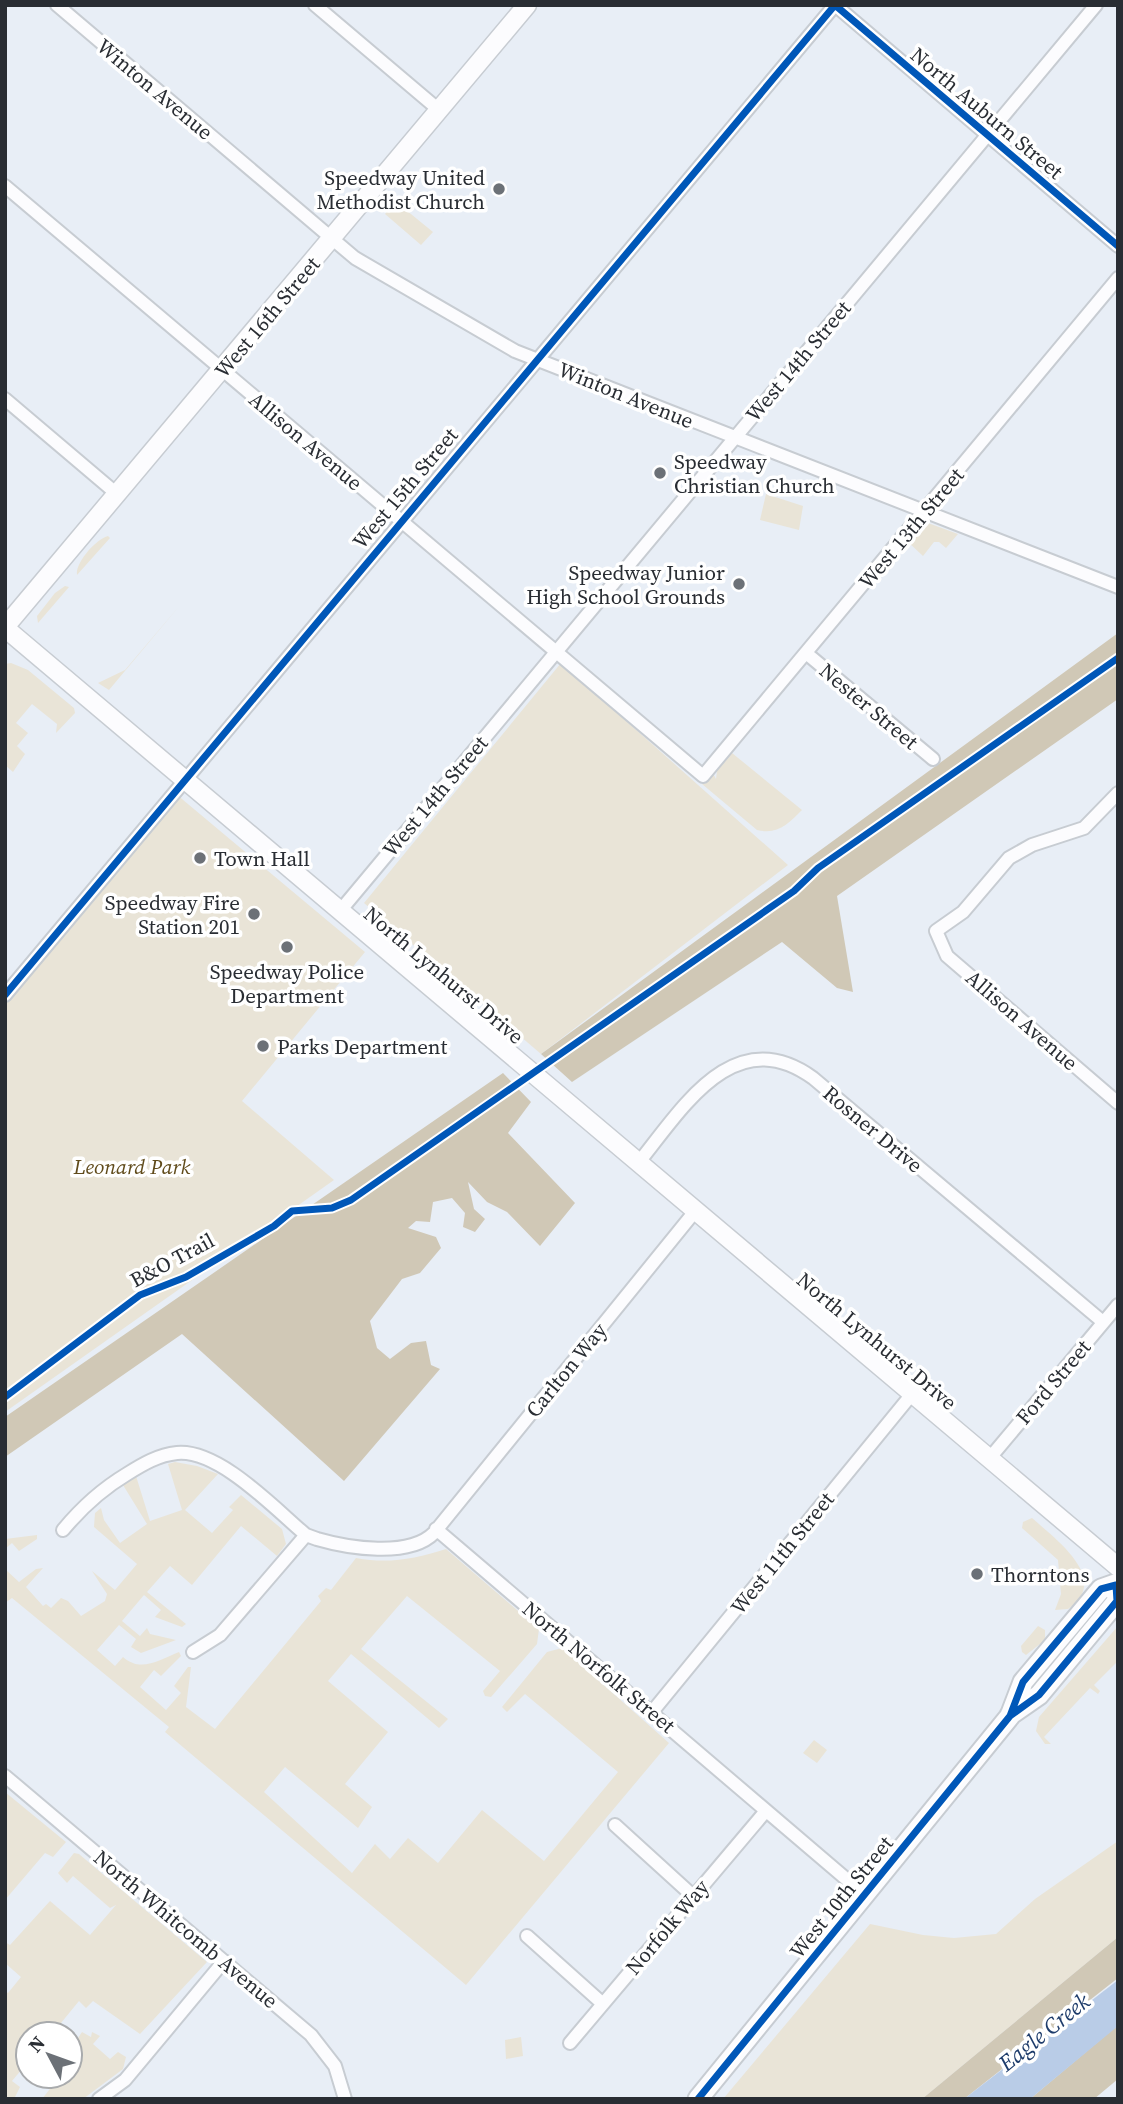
<svg xmlns="http://www.w3.org/2000/svg" width="1123" height="2104" font-family="'Source Serif 4',serif">
  <rect width="100%" height="100%" fill="#e8eef6"/>
  <!-- green -->
  <path fill="#e9e4d7" d="M 395,201 L 433,232 L 421,245 L 385,214 Z
    M 766,494 L 803,506 L 799,530 L 760,520 Z
    M 927,523 L 928,523 L 958,534 L 946,548 L 939,542 L 934,542 L 923,556 L 908,542 Z
    M 108,536 L 110,538 L 77,575 C 75,563 96,539 108,536 Z
    M 65,586 L 69,587 L 38,623 L 37,616 L 55,593 Z
    M 181,604 L 109,690 L 98,683 L 125,670 Z
    M 11,663 L 28,670 L 74,708 L 75,713 L 56,733 L 57,724 L 32,704 L 16,723 L 28,733 L 17,746 L 25,754 L 13,772 L 5,765 L 5,664 Z
    M 561,663 L 788,865 L 541,1054 L 364,903 Z
    M 732,753 L 802,810 C 788,824 778,835 757,830 L 702,784 L 713,773 L 716,779 L 717,771 Z
    M 176,794 L 365,952 L 242,1101 L 334,1180 L 5,1412 L 5,995 Z
    M 175,1462 L 197,1466 L 218,1474 L 185,1510 L 212,1533 L 233,1510 L 229,1507 L 241,1495 L 282,1529 L 286,1544 L 277,1556 L 241,1526 L 192,1585 L 170,1566 L 147,1592 L 186,1624 L 182,1627 L 155,1617 L 161,1610 L 144,1595 L 122,1621 L 140,1636 L 147,1628 L 150,1634 L 176,1640 L 141,1653 L 131,1647 L 136,1639 L 119,1625 L 97,1650 L 115,1666 L 123,1657 C 141,1673 159,1660 179,1652 L 181,1656 L 161,1676 L 154,1670 L 140,1687 L 166,1710 L 181,1693 L 174,1686 L 188,1667 L 191,1667 L 186,1707 L 215,1729 L 321,1601 L 318,1596 L 326,1588 L 331,1590 L 356,1558 C 388,1564 415,1559 446,1549 L 539,1629 L 537,1644 L 491,1697 L 485,1696 L 483,1691 L 500,1671 L 407,1596 L 361,1649 L 448,1719 L 439,1728 L 351,1654 L 328,1681 L 388,1732 L 345,1784 L 372,1807 L 358,1828 L 285,1767 L 264,1792 L 352,1873 L 375,1844 L 390,1859 L 408,1838 L 438,1863 L 482,1810 L 544,1861 L 618,1772 L 525,1694 L 507,1712 L 502,1707 L 547,1652 L 562,1648 L 669,1743 L 466,1985 L 165,1732 L 169,1727 L 12,1598 L 5,1603 L 5,1569 L 19,1582 L 36,1569 L 43,1568 L 26,1587 L 43,1606 L 46,1604 L 51,1608 L 61,1598 L 68,1601 L 81,1616 L 105,1601 L 107,1594 L 92,1571 L 115,1590 L 137,1564 L 94,1527 L 95,1513 L 101,1508 L 104,1520 L 120,1543 L 147,1524 L 123,1485 L 136,1476 L 150,1521 L 182,1510 L 168,1464 Z
    M 1032,1518 C 1058,1541 1111,1580 1068,1609 L 1055,1610 L 1061,1594 L 1058,1560 L 1022,1528 L 1023,1522 Z
    M 37,1535 L 37,1539 L 19,1551 L 12,1543 L 5,1549 L 5,1539 Z
    M 1038,1626 L 1045,1630 L 1045,1640 L 1026,1655 L 1022,1652 L 1021,1646 Z
    M 1118,1626 L 1118,1661 L 1094,1685 L 1100,1691 L 1098,1694 L 1090,1688 L 1044,1737 L 1051,1744 L 1045,1744 L 1036,1731 L 1039,1717 Z
    M 814,1740 L 827,1750 L 817,1763 L 803,1753 Z
    M 5,1792 L 66,1842 L 53,1857 L 45,1853 L 5,1900 Z
    M 1118,1841 L 1118,1937 L 922,2099 L 723,2099 L 870,1924 L 923,1935 L 954,1938 L 996,1934 L 1035,1899 Z
    M 74,1853 L 79,1854 L 207,1962 L 140,2034 L 93,2001 L 86,2008 L 79,2001 L 52,2034 L 28,2034 L 28,2062 L 12,2081 L 20,2087 L 14,2099 L 7,2099 L 5,1991 L 8,1993 L 21,1977 L 5,1963 L 5,1942 L 10,1945 L 50,1901 L 90,1935 L 116,1905 L 110,1908 L 73,1876 L 67,1883 L 58,1873 Z
    M 82,2032 L 91,2037 L 92,2032 L 100,2036 L 93,2044 L 110,2059 L 118,2052 L 126,2057 L 123,2069 L 83,2099 L 42,2099 L 60,2076 L 70,2076 L 70,2064 L 77,2056 L 70,2050 Z
    M 521,2037 L 523,2056 L 506,2059 L 505,2040 Z"/>
  <!-- forest -->
  <path fill="#d0c8b6" d="M 1118,633 L 1118,699 L 837,896 L 853,992 L 837,988 L 782,942 L 572,1082 L 541,1054 Z
    M 503,1073 L 531,1102 L 508,1133 L 575,1203 L 540,1246 L 507,1212 L 487,1202 L 468,1182 L 474,1209 L 485,1219 L 475,1232 L 463,1227 L 465,1213 L 452,1198 L 433,1202 L 430,1222 L 416,1221 L 408,1228 L 436,1237 L 441,1248 L 420,1273 L 402,1279 L 370,1321 L 377,1348 L 390,1359 L 411,1343 L 426,1341 L 431,1365 L 440,1369 L 344,1481 L 182,1334 L 5,1457 L 5,1417 Z
    M 1118,1937 L 1118,1978 L 964,2099 L 922,2099 Z
    M 1118,2025 L 1118,2079 L 1094,2099 L 1030,2099 Z"/>
  <!-- water -->
  <path fill="#b9cce7" d="M 1118,1980 L 1118,2026 L 1030,2099 L 964,2099 Z"/>
  <g fill="none" stroke-linecap="round" stroke-linejoin="round">
    <!-- street casing -->
    <g stroke="#c7ccd2" stroke-width="16">
      <path id="street" d="M 57,5 L 355,258 L 515,351 L 1118,587
        M 315,5 L 439,110
        M 5,186 L 703,776 L 1118,278
        M 5,399 L 117,494
        M 806,653 L 933,759
        M 1118,793 L 1084,828 L 1032,845 L 1009,858 L 963,912 L 936,931 L 947,956 L 1118,1103
        M 340,911 L 1096,5
        M 5,995 L 835,5 L 1118,246
        M 639,1162 C 682,1109 734,1021 813,1078 L 1103,1322
        M 989,1459 L 1118,1305
        M 436,1529 L 865,1895
        M 63,1530 C 82,1507 102,1489 127,1474 C 143,1464 158,1455 177,1453 C 219,1449 275,1509 306,1535 L 317,1539 C 348,1548 409,1558 434,1533 L 696,1210
        M 193,1652 L 220,1635 L 306,1535
        M 652,1712 L 912,1394
        M 5,1776 L 311,2035 L 335,2066 L 345,2099
        M 615,1825 L 693,1896
        M 527,1936 L 603,2004
        M 570,2043 L 765,1812
        M 99,2099 L 125,2080 L 224,1961"/>
    </g>
    <!-- secondary casing -->
    <g stroke="#c7ccd2" stroke-width="21">
      <path id="secondary" d="M 5,627 L 527,5
        M 5,628 L 1118,1567"/>
    </g>
    <!-- primary casing -->
    <g stroke="#c7ccd2" stroke-width="23">
      <path id="primary" d="M 1010,1715 L 1039,1695 L 1117,1601 L 1116,1585
        M 698,2099 L 1010,1716 L 1023,1682 L 1101,1589 L 1118,1583"/>
    </g>
    <!-- street -->
    <use href="#street" stroke="#fcfcfe" stroke-width="12"/>
    <!-- secondary -->
    <use href="#secondary" stroke="#fcfcfe" stroke-width="18"/>
    <!-- primary -->
    <use href="#primary" stroke="#fcfcfe" stroke-width="19"/>
    <!-- cycleway casing -->
    <g stroke="#fff" stroke-width="11">
      <path id="cycleway" d="M 5,995 L 835,5 L 1118,246
        M 5,1397 L 140,1295 L 186,1277 L 274,1226 L 292,1211 L 332,1208 L 351,1200 L 794,891 L 818,868 L 1118,658
        M 698,2099 L 1010,1716 L 1023,1682 L 1101,1589 L 1116,1585 L 1117,1601 L 1039,1695 L 1010,1716"/>
    </g>
    <!-- cycleway -->
    <use href="#cycleway" stroke="#0057b8" stroke-width="7"/>
  </g>
  <!-- markers -->
  <g fill="#6c7177" stroke="#fff" stroke-width="2.5">
    <circle cx="499" cy="189" r="7"/>
    <circle cx="660" cy="473" r="7"/>
    <circle cx="739" cy="584" r="7"/>
    <circle cx="200" cy="858" r="7"/>
    <circle cx="254" cy="914" r="7"/>
    <circle cx="287" cy="947" r="7"/>
    <circle cx="263" cy="1046" r="7"/>
    <circle cx="977" cy="1574" r="7"/>
  </g>
  <g text-anchor="middle" dominant-baseline="central" stroke-width="7" stroke-linejoin="round" paint-order="stroke">
    <!-- street labels -->
    <g font-size="21" fill="#292d33" stroke="#fff">
      <text transform="translate(155 89) rotate(40)">Winton Avenue</text>
      <text transform="translate(987 113) rotate(40)">North Auburn Street</text>
      <text transform="translate(267 317) rotate(-50)">West 16th Street</text>
      <text transform="translate(798 361) rotate(-50)">West 14th Street</text>
      <text transform="translate(626 395) rotate(22)">Winton Avenue</text>
      <text transform="translate(306 441) rotate(40)">Allison Avenue</text>
      <text transform="translate(405 488) rotate(-50)">West 15th Street</text>
      <text transform="translate(911 528) rotate(-50)">West 13th Street</text>
      <text transform="translate(869 706) rotate(40)">Nester Street</text>
      <text transform="translate(435 796) rotate(-50)">West 14th Street</text>
      <text transform="translate(444 975) rotate(40)">North Lynhurst Drive</text>
      <text transform="translate(1022 1020) rotate(41)">Allison Avenue</text>
      <text transform="translate(873 1129) rotate(40)">Rosner Drive</text>
      <text transform="translate(172 1260) rotate(-28)">B&amp;O Trail</text>
      <text transform="translate(877 1341) rotate(40)">North Lynhurst Drive</text>
      <text transform="translate(566 1370) rotate(-51)">Carlton Way</text>
      <text transform="translate(1053 1382) rotate(-50)">Ford Street</text>
      <text transform="translate(782 1553) rotate(-51)">West 11th Street</text>
      <text transform="translate(599 1667) rotate(40)">North Norfolk Street</text>
      <text transform="translate(841 1897) rotate(-51)">West 10th Street</text>
      <text transform="translate(667 1927) rotate(-50)">Norfolk Way</text>
      <text transform="translate(186 1929) rotate(40)">North Whitcomb Avenue</text>
    </g>
    <!-- poi labels -->
    <g font-size="21" fill="#292d33" stroke="#fff" text-anchor="start">
      <text x="485" y="177" text-anchor="end">Speedway United<tspan x="485" dy="24">Methodist Church</tspan></text>
      <text x="674" y="461">Speedway<tspan x="674" dy="24">Christian Church</tspan></text>
      <text x="725" y="572" text-anchor="end">Speedway Junior<tspan x="725" dy="24">High School Grounds</tspan></text>
      <text x="214" y="858">Town Hall</text>
      <text x="240" y="902" text-anchor="end">Speedway Fire<tspan x="240" dy="24">Station 201</tspan></text>
      <text x="287" y="971" text-anchor="middle">Speedway Police<tspan x="287" dy="24">Department</tspan></text>
      <text x="277" y="1046">Parks Department</text>
      <text x="991" y="1574">Thorntons</text>
    </g>
    <!-- park labels -->
    <g font-size="21" font-style="italic" fill="#604b1b" stroke="#fff">
      <text x="132" y="1166">Leonard Park</text>
    </g>
    <!-- water labels -->
    <g font-size="23" font-style="italic" fill="#1e3c6b" stroke="#fff">
      <text transform="translate(1044 2032) rotate(-39)">Eagle Creek</text>
    </g>
  </g>
  <!-- border -->
  <rect width="1123" height="2104" fill="none" stroke="#292d33" stroke-width="14"/>
  <!-- north arrow -->
  <g transform="translate(49 2055) rotate(311)"><circle r="33" fill="#ffffff" stroke="#a9abad" stroke-width="2"/>
  <path d="M0-5L12 26L0 18L-12 26Z" fill="#6c7177"/>
  <text y="-10" font-size="19" font-weight="bold" text-anchor="middle" fill="#292d33">N</text>
  </g>
</svg>
